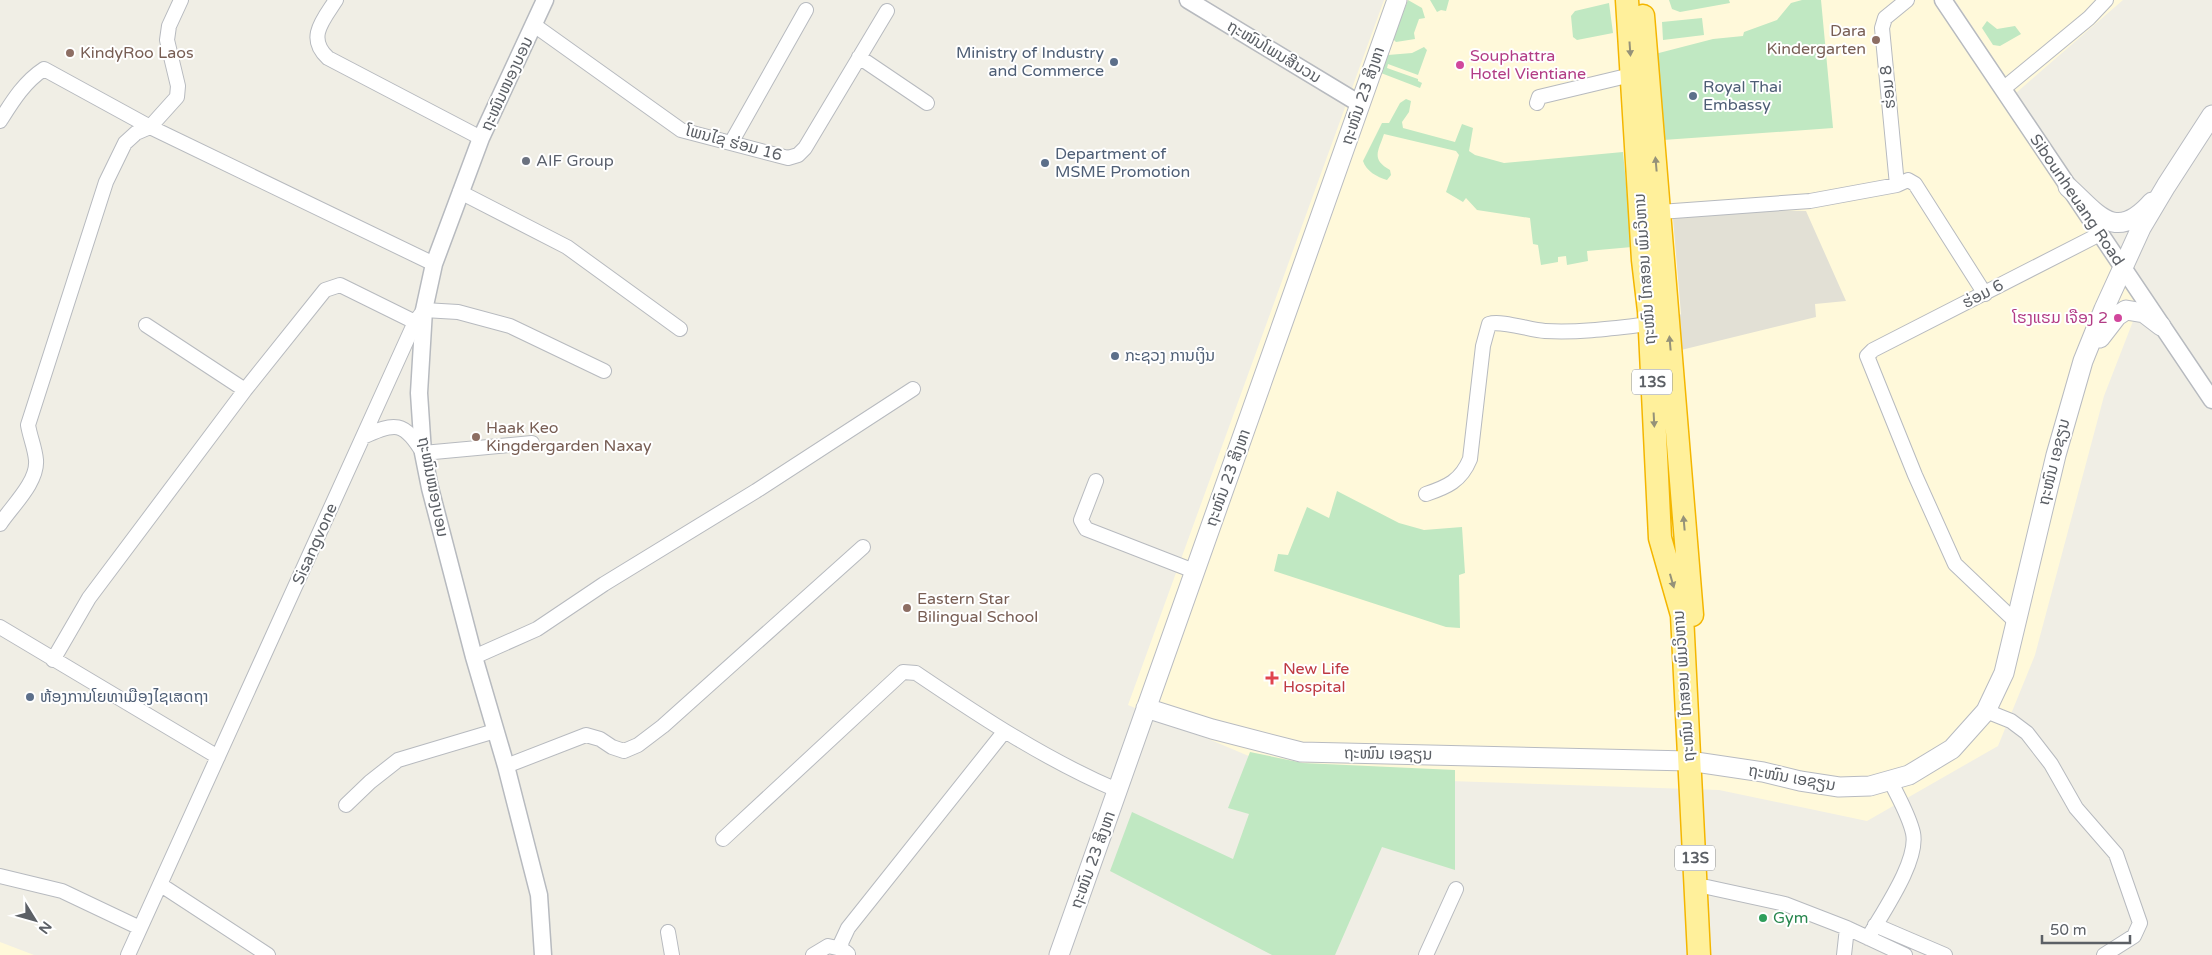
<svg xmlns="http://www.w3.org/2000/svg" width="2212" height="955" font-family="'Varela Round','Noto Sans Lao',sans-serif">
  <rect width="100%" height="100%" fill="#f0eee5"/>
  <!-- commercial -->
  <path fill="#fff9da" d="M 1384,0 L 1953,0 L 2142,298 L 2104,396 L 2035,655 L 1998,746 L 1867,821 L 1719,790 L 1296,776 L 1128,705 Z
    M 1955,0 L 2123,0 L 2016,93 Z
    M 0,942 L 34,955 L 0,955 Z"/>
  <!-- education -->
  <path fill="#e2e0d5" d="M 1743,210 L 1806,211 L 1846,301 L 1815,304 L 1816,317 L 1677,351 L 1675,319 L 1681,314 L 1673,219 L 1682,215 Z"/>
  <!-- green -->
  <path fill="#c0e8c2" d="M 1408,0 L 1422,8 L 1425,18 L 1419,19 L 1414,33 L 1415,39 L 1396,42 L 1393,39 Z
    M 1430,0 L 1449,0 L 1446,11 L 1441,10 L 1437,12 Z
    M 1669,0 L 1729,0 L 1730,3 L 1680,12 L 1672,9 Z
    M 1802,0 L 1821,0 L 1833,128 L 1663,140 L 1655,54 L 1713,39 L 1743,36 L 1744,32 L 1777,20 L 1791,3 Z
    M 1609,3 L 1613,33 L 1577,40 L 1573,37 L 1571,16 L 1575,11 Z
    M 1702,18 L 1704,35 L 1663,40 L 1662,22 Z
    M 1987,21 L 1997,29 L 2015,26 L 2021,34 L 2000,46 L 1993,45 L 1982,28 Z
    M 1424,47 L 1427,50 L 1418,75 L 1388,64 L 1387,68 L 1418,79 L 1418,81 L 1422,83 L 1420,88 L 1381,73 L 1388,55 L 1412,53 Z
    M 1406,99 L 1411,101 L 1409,112 L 1402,122 L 1403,128 L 1455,142 L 1462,124 L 1473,128 L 1469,151 L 1475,155 L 1504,163 L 1623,152 L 1632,247 L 1587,251 L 1588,261 L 1567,265 L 1566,256 L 1558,257 L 1558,262 L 1541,265 L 1538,245 L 1533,244 L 1530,218 L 1477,210 L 1466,198 L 1463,202 L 1446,192 L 1459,155 L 1456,151 L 1384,134 C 1378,152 1371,159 1390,170 L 1391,175 L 1387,180 C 1377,177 1366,171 1363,161 L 1382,123 L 1389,123 L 1400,103 Z
    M 1337,491 L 1399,523 L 1424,530 L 1462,527 L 1465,573 L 1459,575 L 1460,628 L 1446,627 L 1274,571 L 1278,554 L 1288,555 L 1307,507 L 1329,518 Z
    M 1250,752 L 1303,763 L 1455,770 L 1455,870 L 1382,847 L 1335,955 L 1272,955 L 1110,871 L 1132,812 L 1233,859 L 1249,814 L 1228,808 Z"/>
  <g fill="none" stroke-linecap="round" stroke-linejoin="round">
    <!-- minor casing -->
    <g stroke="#b7babf" stroke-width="16">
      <path id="minor" d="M 336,0 C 323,20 306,38 328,58 L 481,138
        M 534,25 L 681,130 L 788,158 L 798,155 L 805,148 L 887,11
        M 859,57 L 927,103
        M 2003,89 L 2089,18 L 2106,0
        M 1537,103 L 1539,97 L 1631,75
        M 0,121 C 12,102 24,82 44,69 L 150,127 L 434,264
        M 731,143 L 806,10
        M 1897,185 L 1882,28 L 1885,18 L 1907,0
        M 460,192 L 567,247 L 680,329
        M 1660,212 L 1810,201 L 1897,185 L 1908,180 L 1915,184 L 1985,294
        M 146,325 L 245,390
        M 363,437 C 395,422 404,421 423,453 L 532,443
        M 1096,481 L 1081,520 L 1086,529 L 1194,571
        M 1426,494 C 1447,487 1461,481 1470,459 L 1483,346 L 1489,324 C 1501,320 1530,330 1545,331 C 1580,333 1615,328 1649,324
        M 0,524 C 12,506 38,482 36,460 C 35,448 30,437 28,425 L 106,182 L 125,143 L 136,133 L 150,127 L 177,97 L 178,86 L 167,40 L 169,26 L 181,0
        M 2016,622 L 1955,564 L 1915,475 L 1867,356 L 1873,350 L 2100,234
        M 0,627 L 218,757
        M 474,657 L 537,629 L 604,584 L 756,491 L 913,389
        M 53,660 L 89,598 L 245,390 L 325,290 L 340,285 L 415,322
        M 1986,711 L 2011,721 L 2027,733 L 2051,764 L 2076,808 L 2116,854 L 2140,923 L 2134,936 L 2104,955
        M 506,766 L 586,735 L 600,739 L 612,747 L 624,751 L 638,745 L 663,726 L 863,547
        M 346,805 L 370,782 L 398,760 L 495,731
        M 723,839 L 903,672 L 916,673 C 981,717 1046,760 1119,791
        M 0,876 L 62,891 L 140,928
        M 161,885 L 268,955
        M 1707,887 L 1785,904 L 1847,928 L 1905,955
        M 1875,925 L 1945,955
        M 668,932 L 672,955
        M 1868,938 C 1882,913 1919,861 1913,833 C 1909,815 1898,797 1890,780
        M 842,949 L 841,943 L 848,928 L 1004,732
        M 128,955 L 415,322 L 424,310 L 458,312 L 510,326 L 604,371
        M 813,955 L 828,946 L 842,949 L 848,954
        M 1426,955 L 1456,889
        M 1844,955 L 1847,928"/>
    </g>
    <!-- tertiary casing -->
    <g stroke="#b7babf" stroke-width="19">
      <path id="tertiary" d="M 1188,0 L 1360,104
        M 1943,0 L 2212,400
        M 543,955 L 539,895 L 506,766 L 474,657 L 430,488 L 423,453 L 419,393 L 424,310 L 434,264 L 481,138 L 545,0"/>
    </g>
    <!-- secondary casing -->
    <g stroke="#b8bbc1" stroke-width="21">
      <path id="secondary" d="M 2068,187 C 2097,213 2115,244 2152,202
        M 2100,338 L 2117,316 L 2126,310 L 2144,313 L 2161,326
        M 1146,708 L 1212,729 L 1301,752 L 1689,761 L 1763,772 L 1800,781 L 1839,787 L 1870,786 L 1909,775 L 1952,749 L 1986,711 L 2004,673 L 2056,455 L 2083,361 L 2104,309 L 2141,228 L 2166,186 L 2212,115
        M 1059,955 C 1173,637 1283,318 1397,0"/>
    </g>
    <!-- trunk casing -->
    <g stroke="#f4b600" stroke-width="25">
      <path id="trunk" d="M 1627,0 L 1643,260 L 1649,311 L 1660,538 L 1682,615 L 1699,955
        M 1643,16 L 1692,615"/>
    </g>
    <!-- minor -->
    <use href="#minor" stroke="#fff" stroke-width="14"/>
    <!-- tertiary -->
    <use href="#tertiary" stroke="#fff" stroke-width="16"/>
    <!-- secondary -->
    <use href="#secondary" stroke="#fff" stroke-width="19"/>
    <!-- trunk -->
    <use href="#trunk" stroke="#fff09b" stroke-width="22"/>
  </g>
  <!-- one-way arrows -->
  <defs><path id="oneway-solid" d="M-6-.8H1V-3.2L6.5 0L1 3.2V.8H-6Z" transform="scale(1.25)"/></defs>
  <g fill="#959279">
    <use href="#oneway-solid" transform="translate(1630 49) rotate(86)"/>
    <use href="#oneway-solid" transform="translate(1656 164) rotate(-95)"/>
    <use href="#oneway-solid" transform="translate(1670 343) rotate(-95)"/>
    <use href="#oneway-solid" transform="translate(1654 420) rotate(87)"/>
    <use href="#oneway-solid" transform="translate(1684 523) rotate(-95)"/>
    <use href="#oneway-solid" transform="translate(1672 581) rotate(74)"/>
  </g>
  <!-- markers -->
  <g fill="#8d6e63" stroke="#fff" stroke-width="2">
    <circle cx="1876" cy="40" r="5"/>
    <circle cx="70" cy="53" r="5"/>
    <circle cx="476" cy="437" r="5"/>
    <circle cx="907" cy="608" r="5"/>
  </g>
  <g fill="#5c6f8a" stroke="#fff" stroke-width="2">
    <circle cx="1114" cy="62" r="5"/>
    <circle cx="1693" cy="96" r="5"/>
    <circle cx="1045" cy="163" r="5"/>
    <circle cx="1115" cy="356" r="5"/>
    <circle cx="30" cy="697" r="5"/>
  </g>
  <g fill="#d1479c" stroke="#fff" stroke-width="2">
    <circle cx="1460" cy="65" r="5"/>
    <circle cx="2118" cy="318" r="5"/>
  </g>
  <circle fill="#6b7280" stroke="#fff" stroke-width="2" cx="526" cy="161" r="5"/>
  <path fill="#e0444e" stroke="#fff" stroke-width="2" d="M1269.5 670.5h5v5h5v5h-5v5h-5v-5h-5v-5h5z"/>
  <circle fill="#2e9e5b" stroke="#fff" stroke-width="2" cx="1763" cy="918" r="5"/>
  <g text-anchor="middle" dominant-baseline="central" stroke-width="4" stroke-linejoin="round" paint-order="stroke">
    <!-- shield labels -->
    <g fill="#fff" stroke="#8d9094" stroke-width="1">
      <rect x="1632" y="369.5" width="40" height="25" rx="4"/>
      <rect x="1675" y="845.5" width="40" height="25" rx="4"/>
    </g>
    <g font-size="15" font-weight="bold" fill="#5c6066">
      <text x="1652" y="382">13S</text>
      <text x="1695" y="858">13S</text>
    </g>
    <!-- education labels -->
    <g font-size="16" fill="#785e54" stroke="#fff" text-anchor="start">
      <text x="1866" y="31" text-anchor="end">Dara<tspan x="1866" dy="18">Kindergarten</tspan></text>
      <text x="80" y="53">KindyRoo Laos</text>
      <text x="486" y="428">Haak Keo<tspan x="486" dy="18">Kingdergarden Naxay</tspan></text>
      <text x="917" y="599">Eastern Star<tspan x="917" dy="18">Bilingual School</tspan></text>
    </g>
    <!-- street labels -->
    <g font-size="16" fill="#5c6066" stroke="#fff">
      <text transform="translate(1274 52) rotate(31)">ຖະໜົນໂພນສີນວນ</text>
      <text transform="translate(507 84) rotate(-65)">ຖະໜົນໜອງບອນ</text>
      <text transform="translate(1888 87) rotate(-96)">ຮ່ອມ 8</text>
      <text transform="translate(1363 96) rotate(-71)">ຖະໜົນ 23 ສິງຫາ</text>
      <text transform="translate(734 143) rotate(15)">ໂພນໄຊ ຮ່ອມ 16</text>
      <text transform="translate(2077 200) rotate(56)">Sibounheuang Road</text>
      <text transform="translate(1645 269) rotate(-94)">ຖະໜົນ ໄກສອນ ພົມວິຫານ</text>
      <text transform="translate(1983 294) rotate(-27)">ຮ່ອມ 6</text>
      <text transform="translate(2054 462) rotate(-76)">ຖະໜົນ ເອຊຽນ</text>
      <text transform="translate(1228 478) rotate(-70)">ຖະໜົນ 23 ສິງຫາ</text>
      <text transform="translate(433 487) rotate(79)">ຖະໜົນໜອງບອນ</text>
      <text transform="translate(315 544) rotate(-66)">Sisangvone</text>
      <text transform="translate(1684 686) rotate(-94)">ຖະໜົນ ໄກສອນ ພົມວິຫານ</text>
      <text transform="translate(1388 754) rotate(1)">ຖະໜົນ ເອຊຽນ</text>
      <text transform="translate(1792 778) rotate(10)">ຖະໜົນ ເອຊຽນ</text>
      <text transform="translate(1093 860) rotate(-70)">ຖະໜົນ 23 ສິງຫາ</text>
    </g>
    <!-- service labels -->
    <g font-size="16" fill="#4e5e75" stroke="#fff" text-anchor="start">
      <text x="1104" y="53" text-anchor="end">Ministry of Industry<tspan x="1104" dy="18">and Commerce</tspan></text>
      <text x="1703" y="87">Royal Thai<tspan x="1703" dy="18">Embassy</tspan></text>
      <text x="1055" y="154">Department of<tspan x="1055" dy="18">MSME Promotion</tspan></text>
      <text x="1125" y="356">ກະຊວງ ການເງິນ</text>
      <text x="40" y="697">ຫ້ອງການໂຍທາເມືອງໄຊເສດຖາ</text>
    </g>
    <!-- hotel labels -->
    <g font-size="16" fill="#b23c85" stroke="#fff" text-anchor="start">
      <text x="1470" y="56">Souphattra<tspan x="1470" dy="18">Hotel Vientiane</tspan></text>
      <text x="2108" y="318" text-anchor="end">ໂຮງແຮມ ເຈືອງ 2</text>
    </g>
    <!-- worship labels -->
    <g font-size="16" fill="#5b616d" stroke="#fff" text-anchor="start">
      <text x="536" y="161">AIF Group</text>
    </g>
    <!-- health labels -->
    <g font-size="16" fill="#be3a42" stroke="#fff" text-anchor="start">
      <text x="1283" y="669">New Life<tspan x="1283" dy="18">Hospital</tspan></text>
    </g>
    <!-- leisure labels -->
    <g font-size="16" fill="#27864d" stroke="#fff" text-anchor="start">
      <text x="1773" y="918">Gym</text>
    </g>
  </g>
  <!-- north arrow -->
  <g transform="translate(35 920) rotate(127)" stroke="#ffffff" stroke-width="4" paint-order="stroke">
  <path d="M0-4L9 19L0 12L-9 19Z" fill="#5c6066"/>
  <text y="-8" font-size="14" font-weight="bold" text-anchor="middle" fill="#5c6066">N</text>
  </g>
  <!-- scale -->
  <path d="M2042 935v8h88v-8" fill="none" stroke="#5c6066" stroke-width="2.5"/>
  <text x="2050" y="935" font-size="15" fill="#5c6066" stroke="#ffffff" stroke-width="4" paint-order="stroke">50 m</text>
</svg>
